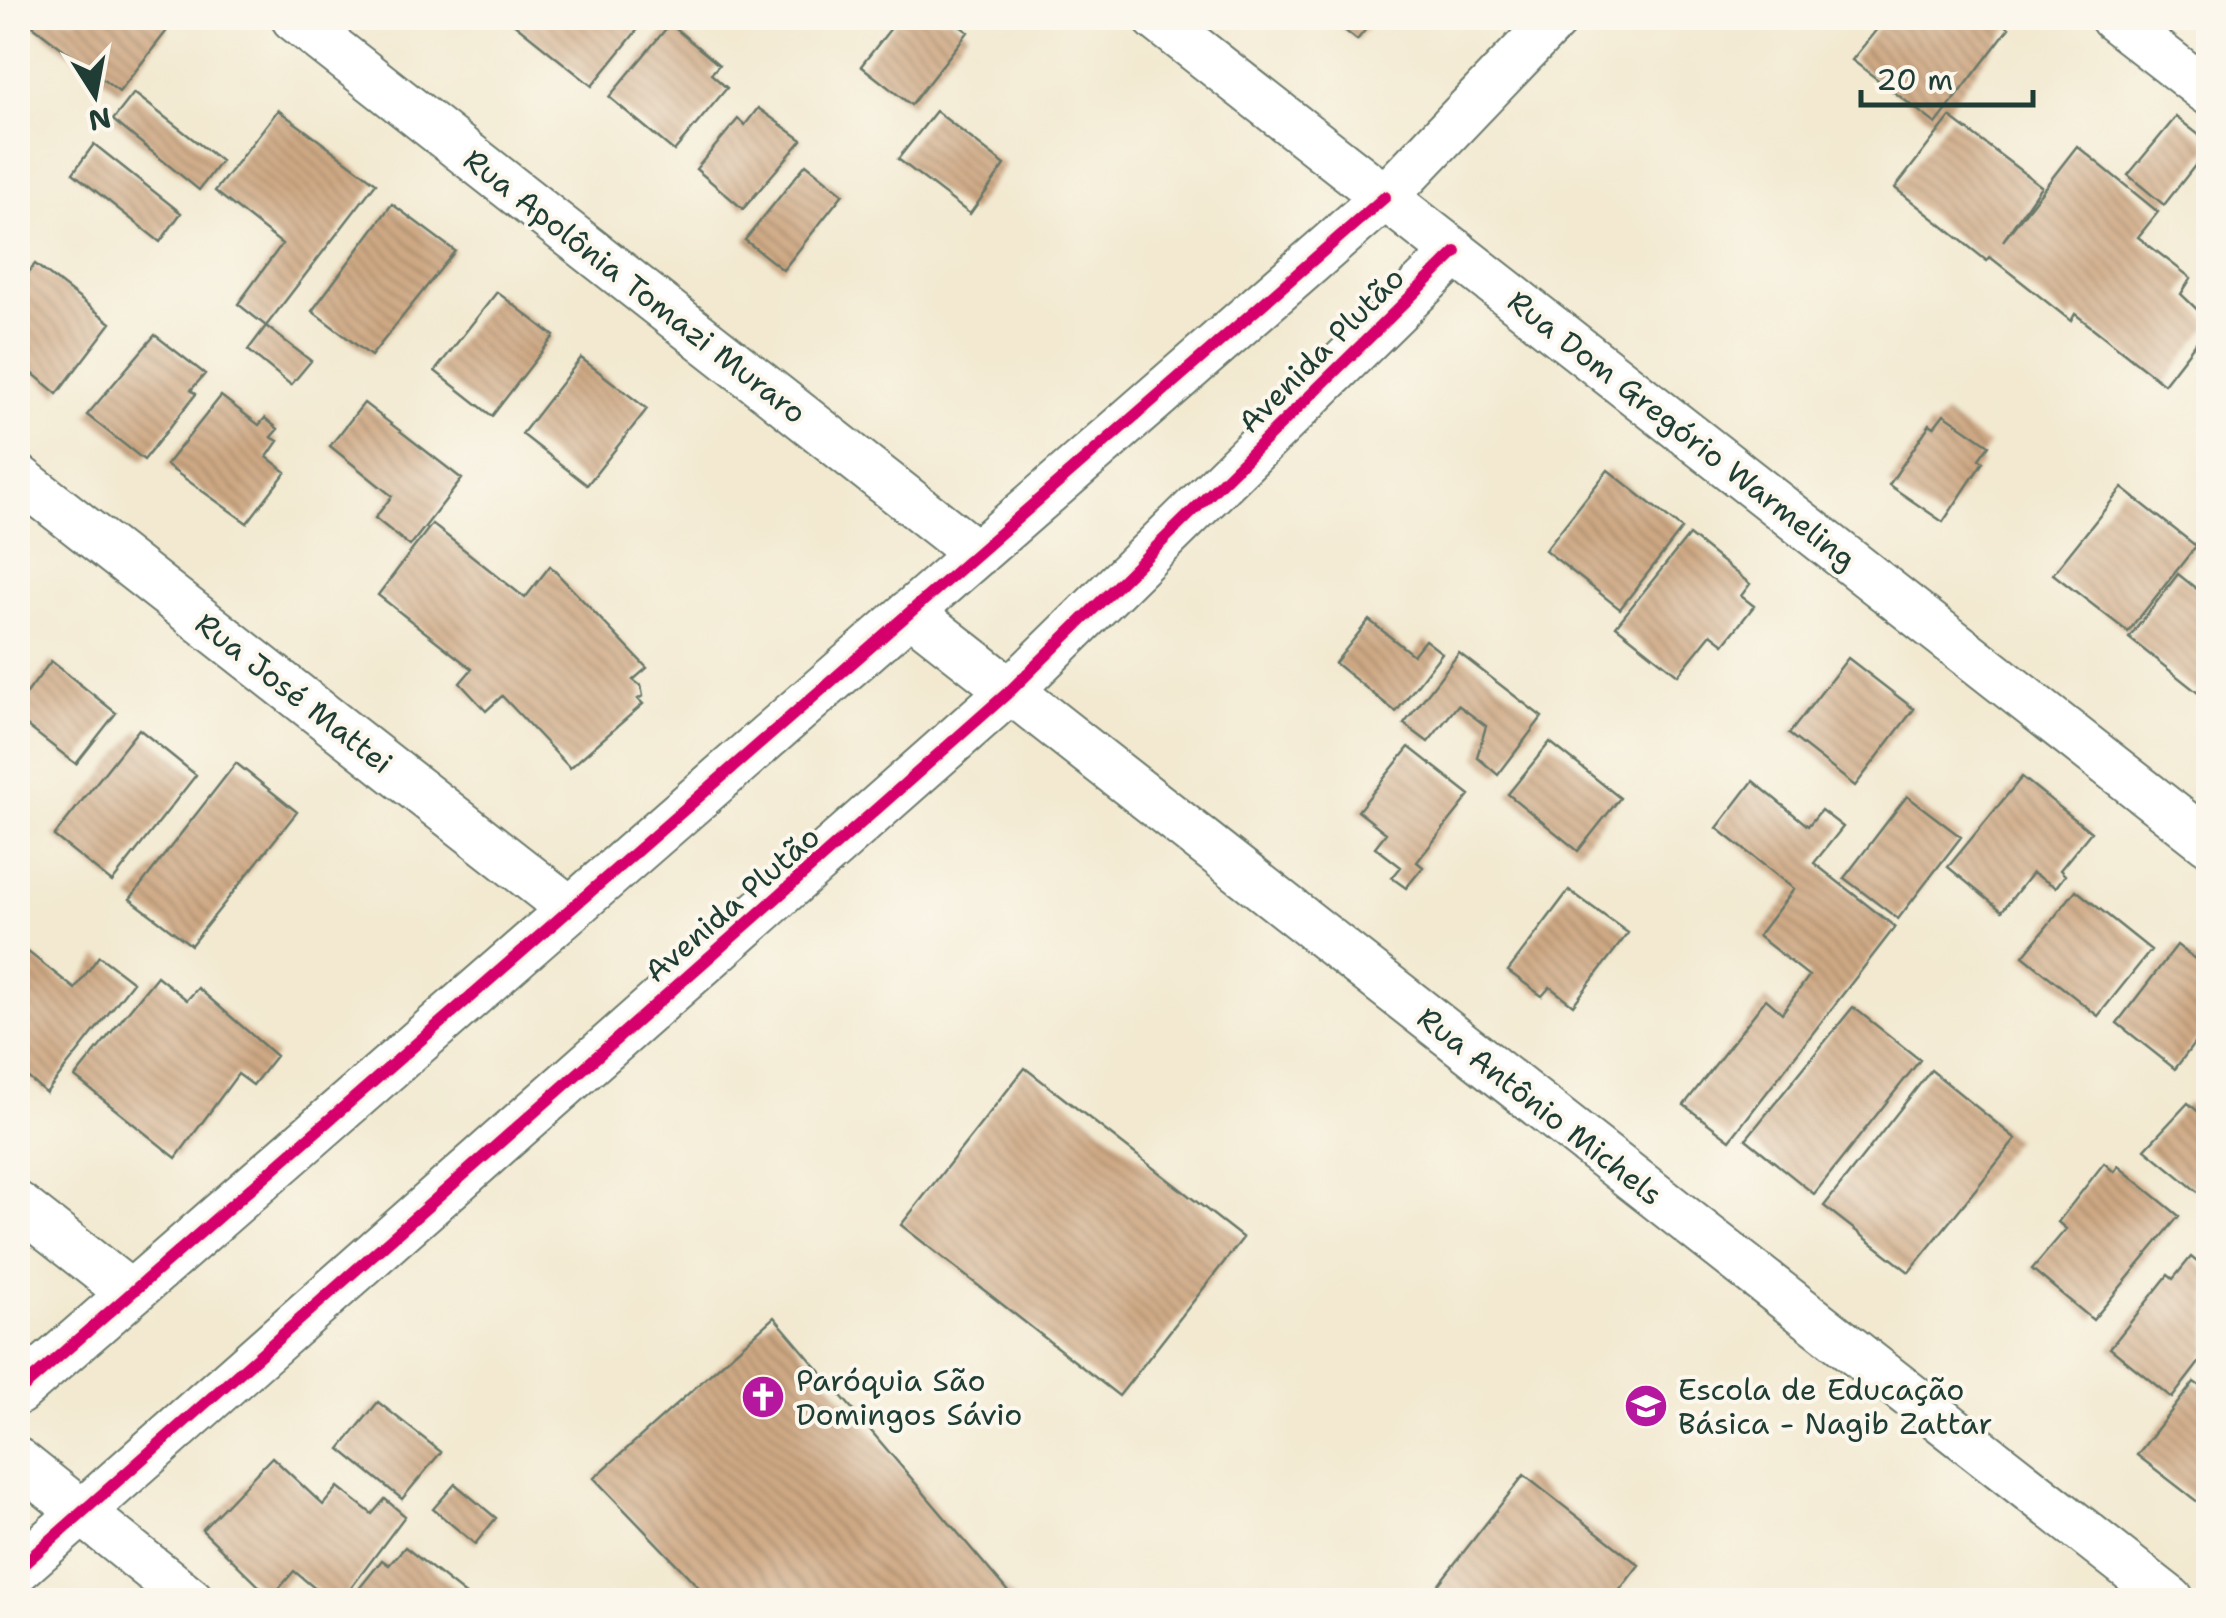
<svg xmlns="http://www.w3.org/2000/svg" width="2226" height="1618" font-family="'Shantell Sans',sans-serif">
  <defs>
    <pattern id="building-back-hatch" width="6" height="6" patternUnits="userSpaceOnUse" patternTransform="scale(2.5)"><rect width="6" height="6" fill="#cfa984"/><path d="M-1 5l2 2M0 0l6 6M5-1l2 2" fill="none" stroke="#a78b6d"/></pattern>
  </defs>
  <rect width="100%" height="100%" fill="#fbf7ec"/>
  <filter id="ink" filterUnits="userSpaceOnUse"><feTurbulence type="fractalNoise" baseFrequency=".01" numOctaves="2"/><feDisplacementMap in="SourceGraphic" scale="20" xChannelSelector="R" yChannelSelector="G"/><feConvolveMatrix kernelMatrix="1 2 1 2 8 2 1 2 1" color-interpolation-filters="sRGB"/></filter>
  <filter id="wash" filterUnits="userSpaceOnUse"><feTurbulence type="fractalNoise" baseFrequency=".0048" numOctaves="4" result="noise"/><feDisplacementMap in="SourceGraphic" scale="40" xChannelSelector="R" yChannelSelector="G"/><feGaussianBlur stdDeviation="2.25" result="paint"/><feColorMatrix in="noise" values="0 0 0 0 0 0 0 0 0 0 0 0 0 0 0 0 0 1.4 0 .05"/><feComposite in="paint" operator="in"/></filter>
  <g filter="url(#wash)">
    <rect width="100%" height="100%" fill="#f2e9d0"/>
    <g id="blocks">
      <!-- building -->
      <path fill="url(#building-back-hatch)" d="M 40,18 L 156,18 L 169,28 L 119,92 L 33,26 Z
        M 507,18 L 647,18 L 592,86 Z
        M 899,18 L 949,18 L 968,32 L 911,105 L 861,66 Z
        M 1329,18 L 1375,18 L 1357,40 Z
        M 1886,18 L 1995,18 L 2009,28 L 1936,124 L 1852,60 Z
        M 670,24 L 719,65 L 711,74 L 727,88 L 674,151 L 609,97 Z
        M 134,93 L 221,161 L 199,190 L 113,120 Z
        M 758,108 L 802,140 L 743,209 L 696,169 L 738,119 L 745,125 Z
        M 278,110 L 376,183 L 266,326 L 238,304 L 282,244 L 215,191 Z
        M 936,111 L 1005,165 L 970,214 L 898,159 Z
        M 1950,117 L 2041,186 L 2003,241 L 2077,146 L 2158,212 L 2138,237 L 2191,278 L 2181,294 L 2208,320 L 2208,327 L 2164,384 L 2075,314 L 2071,321 L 1990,257 L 1987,261 L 1895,188 Z
        M 2176,117 L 2208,142 L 2208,149 L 2164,205 L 2128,175 Z
        M 94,144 L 181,213 L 160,242 L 73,173 Z
        M 806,164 L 843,194 L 783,270 L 745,240 Z
        M 392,204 L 455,251 L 371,356 L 312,311 Z
        M 35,264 L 111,323 L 57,394 L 18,361 L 18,286 Z
        M 497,292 L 554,336 L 492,416 L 435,371 Z
        M 266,326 L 311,361 L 291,385 L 248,350 Z
        M 155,335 L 205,374 L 191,390 L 196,394 L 144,460 L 87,415 Z
        M 581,358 L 647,409 L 587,485 L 522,434 Z
        M 221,396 L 259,425 L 265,418 L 278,429 L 271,437 L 278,441 L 267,457 L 286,472 L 247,523 L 166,465 Z
        M 364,403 L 462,479 L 410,546 L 375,518 L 392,496 L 330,446 Z
        M 1944,414 L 1989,445 L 1979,459 L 1983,462 L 1943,522 L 1889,485 L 1930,424 L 1934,427 Z
        M 1608,470 L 1682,529 L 1620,609 L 1545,550 Z
        M 2122,488 L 2196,546 L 2128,632 L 2053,574 Z
        M 432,524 L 525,598 L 550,566 L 647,668 L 633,680 L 641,686 L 643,696 L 638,699 L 643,704 L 570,768 L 502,696 L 486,711 L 460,683 L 472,669 L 378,595 Z
        M 1689,535 L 1750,584 L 1741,596 L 1754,606 L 1724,644 L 1711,634 L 1678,675 L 1616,626 Z
        M 2178,574 L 2208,598 L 2208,701 L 2129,638 Z
        M 1369,620 L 1413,655 L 1425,640 L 1442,653 L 1396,712 L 1335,663 Z
        M 1459,653 L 1542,717 L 1498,775 L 1477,757 L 1486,726 L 1458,705 L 1428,742 L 1404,724 Z
        M 1848,658 L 1914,709 L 1855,786 L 1789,734 Z
        M 51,661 L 116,713 L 76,764 L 18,719 L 18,705 Z
        M 139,729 L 196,775 L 112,882 L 54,836 Z
        M 1550,742 L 1620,798 L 1578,851 L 1508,794 Z
        M 1409,747 L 1470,795 L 1417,862 L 1423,867 L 1406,888 L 1392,878 L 1401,867 L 1375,847 L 1386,833 L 1358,811 Z
        M 236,763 L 297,812 L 191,945 L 130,899 Z
        M 2022,777 L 2091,832 L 2060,870 L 2065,875 L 2056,887 L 2032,873 L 2002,911 L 1948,867 Z
        M 1753,781 L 1808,826 L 1821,810 L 1843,827 L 1814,863 L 1895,927 L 1730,1140 L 1684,1105 L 1766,999 L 1782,1013 L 1809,976 L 1758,936 L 1794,889 L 1717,828 Z
        M 1907,796 L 1961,837 L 1898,919 L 1844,878 Z
        M 1569,890 L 1628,933 L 1573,1005 L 1550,987 L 1542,996 L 1508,971 Z
        M 2076,890 L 2151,950 L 2098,1016 L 2023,956 Z
        M 18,944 L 75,989 L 99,956 L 133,982 L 46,1093 L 18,1069 Z
        M 2177,945 L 2208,969 L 2208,1025 L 2175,1069 L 2117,1023 Z
        M 157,976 L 187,1000 L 198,988 L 276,1056 L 253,1085 L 238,1074 L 176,1158 L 75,1077 Z
        M 1853,1007 L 1920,1060 L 1814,1194 L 1746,1139 Z
        M 1025,1068 L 1243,1238 L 1119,1396 L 901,1225 Z
        M 1931,1070 L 2016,1139 L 1909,1272 L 1824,1206 Z
        M 2188,1103 L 2208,1120 L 2208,1181 L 2199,1193 L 2145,1149 Z
        M 2104,1163 L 2114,1172 L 2118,1166 L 2179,1216 L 2093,1320 L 2032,1269 L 2066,1229 L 2058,1222 Z
        M 2191,1257 L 2208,1271 L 2208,1351 L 2172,1398 L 2110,1348 L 2168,1275 L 2173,1279 Z
        M 774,1317 L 1015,1600 L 711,1600 L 594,1478 Z
        M 2194,1382 L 2208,1392 L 2208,1510 L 2137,1455 Z
        M 378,1402 L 441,1452 L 402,1499 L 340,1449 Z
        M 272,1457 L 323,1505 L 338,1487 L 372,1514 L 385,1499 L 405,1516 L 342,1600 L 329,1600 L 294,1571 L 271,1598 L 202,1530 Z
        M 1524,1475 L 1639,1565 L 1612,1600 L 1426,1600 Z
        M 455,1484 L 496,1518 L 475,1544 L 433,1509 Z
        M 405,1547 L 472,1600 L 350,1600 L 382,1560 L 389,1565 Z"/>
    </g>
  </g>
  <g filter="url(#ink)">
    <use href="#blocks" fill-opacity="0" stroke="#69796b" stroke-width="2.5"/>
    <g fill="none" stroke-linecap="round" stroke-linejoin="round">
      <!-- street casing -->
      <g stroke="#69796b" stroke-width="49">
        <path id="street" d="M 294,18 L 977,554
          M 1156,18 L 2208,842
          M 2113,18 L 2208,92
          M 18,477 L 570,909
          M 910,612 L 2171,1600
          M 18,1205 L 130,1293
          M 18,1392 L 1385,197 L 1555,19
          M 18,1461 L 191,1600
          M 18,1569 L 1011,690 L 1456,252"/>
      </g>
      <!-- street -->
      <use href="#street" stroke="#fff" stroke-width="45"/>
      <!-- cycleway casing -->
      <g stroke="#fbf7ec" stroke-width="19">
        <path id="cycleway" d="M 18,1392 L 1385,197
          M 18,1569 L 1011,690 L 1456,252"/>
      </g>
      <!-- cycleway -->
      <use href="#cycleway" stroke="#d6006c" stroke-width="12"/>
    </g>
  </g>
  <!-- icons -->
  <defs>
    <g id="church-disc" transform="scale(2.25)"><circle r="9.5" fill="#b5179e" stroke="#fbf7ec"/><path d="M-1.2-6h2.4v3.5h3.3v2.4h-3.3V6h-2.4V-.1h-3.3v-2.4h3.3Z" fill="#fff"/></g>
    <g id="school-disc" transform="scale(2.25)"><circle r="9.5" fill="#b5179e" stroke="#fbf7ec"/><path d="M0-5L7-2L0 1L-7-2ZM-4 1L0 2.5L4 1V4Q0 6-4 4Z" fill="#fff"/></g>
  </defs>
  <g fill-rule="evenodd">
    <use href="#church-disc" x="763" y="1397"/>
    <use href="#school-disc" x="1646" y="1406"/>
  </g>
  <g text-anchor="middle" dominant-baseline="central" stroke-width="8" stroke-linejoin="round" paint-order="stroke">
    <!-- street labels -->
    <g font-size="30" fill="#1f3d34" stroke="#fbf7ec">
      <text transform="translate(635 286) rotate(38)">Rua Apolônia Tomazi Muraro</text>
      <text transform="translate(1321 350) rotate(-45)">Avenida Plutão</text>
      <text transform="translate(1682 430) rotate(38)">Rua Dom Gregório Warmeling</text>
      <text transform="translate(294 693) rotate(38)">Rua José Mattei</text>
      <text transform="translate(732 904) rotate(-41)">Avenida Plutão</text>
      <text transform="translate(1540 1106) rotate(38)">Rua Antônio Michels</text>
    </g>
    <!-- poi labels -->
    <g font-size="30" fill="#1f3d34" stroke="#fbf7ec" text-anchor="start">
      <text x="796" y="1380">Paróquia São<tspan x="796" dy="34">Domingos Sávio</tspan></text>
      <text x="1678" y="1389">Escola de Educação<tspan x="1678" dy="34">Básica - Nagib Zattar</tspan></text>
    </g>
  </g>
  <!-- margin -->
  <rect width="2226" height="1618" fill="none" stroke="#fbf7ec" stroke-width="60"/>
  <!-- north arrow -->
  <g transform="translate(95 95) rotate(169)" stroke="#fbf7ec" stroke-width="8" paint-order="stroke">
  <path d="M0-8L18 38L0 25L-18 38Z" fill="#1f3d34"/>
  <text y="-15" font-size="28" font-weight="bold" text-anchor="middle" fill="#1f3d34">N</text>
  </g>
  <!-- scale -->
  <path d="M1861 90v15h172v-15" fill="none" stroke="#1f3d34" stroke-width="5"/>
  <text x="1876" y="90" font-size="30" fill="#1f3d34" stroke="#fbf7ec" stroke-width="8" paint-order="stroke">20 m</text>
</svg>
